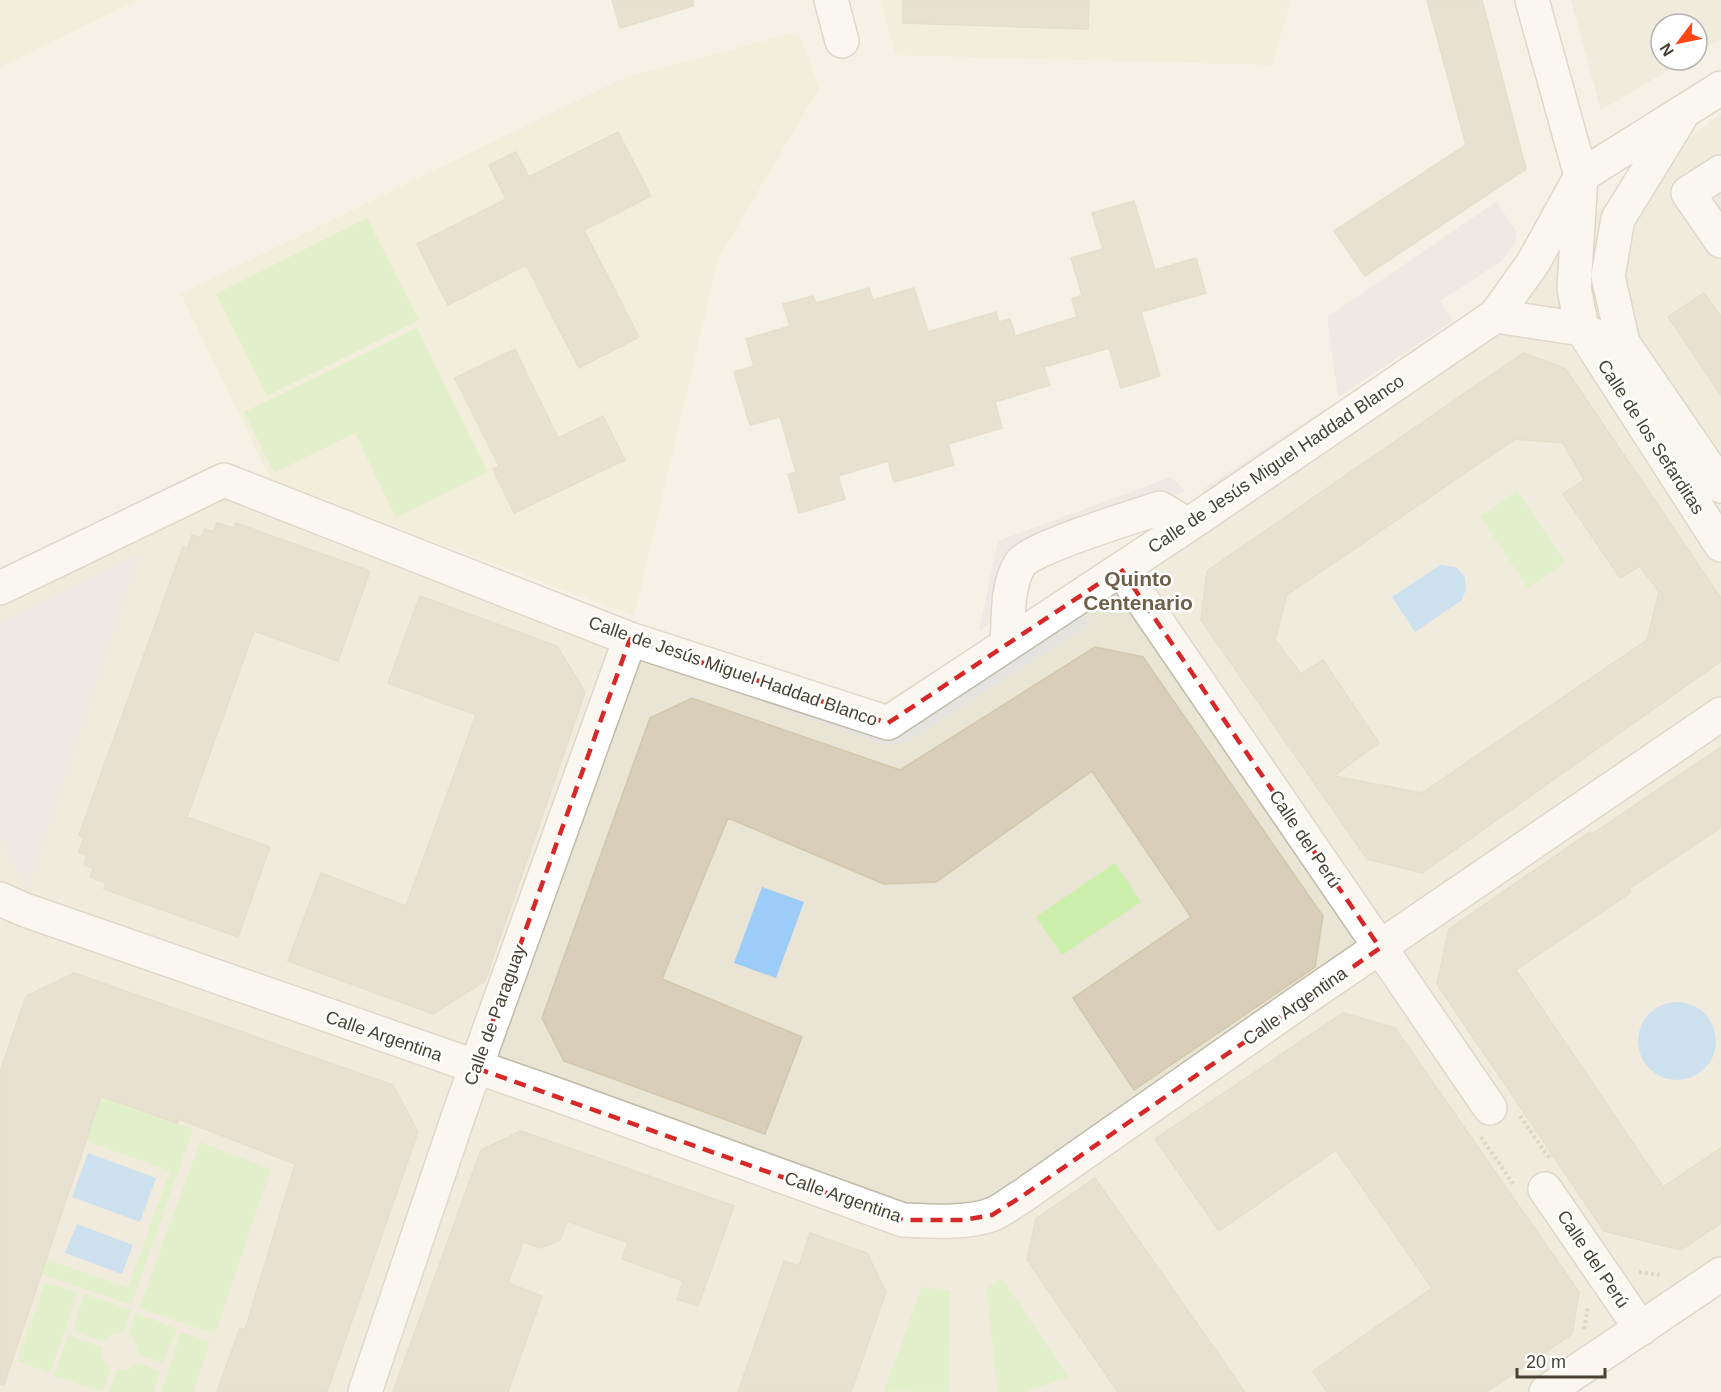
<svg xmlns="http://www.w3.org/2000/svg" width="1721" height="1392" font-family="Arial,sans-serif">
  <rect width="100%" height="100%" fill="#f5f1e6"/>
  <!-- residential -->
  <path fill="#e9e4d3" d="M 1571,0 L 1721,0 L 1721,39 L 1697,53 L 1697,24 L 1661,24 L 1661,60 L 1686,60 L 1601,110 Z
    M 1721,113 L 1721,1272 L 1543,1392 L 0,1392 L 0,573 L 208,477 L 724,663 L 885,702 L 1354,403 Z"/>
  <!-- education -->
  <path fill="#f0e9ce" d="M 0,0 L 137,0 L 0,67 Z
    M 880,0 L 1291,0 L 1272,65 L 896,55 Z
    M 798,32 L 819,88 L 718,259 L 634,616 L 271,480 L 181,294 L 626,77 Z"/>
  <!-- green -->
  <path fill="#cbeeaa" d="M 367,218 L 419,320 L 267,396 L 216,294 Z
    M 417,328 L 488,472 L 396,518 L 355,433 L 274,473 L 244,412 Z
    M 1517,490 L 1566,563 L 1528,588 L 1480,516 Z
    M 1115,863 L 1141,902 L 1062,955 L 1036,917 Z
    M 101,1096 L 193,1129 L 131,1305 L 41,1274 L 46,1259 L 128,1288 L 170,1171 L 86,1141 Z
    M 200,1142 L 271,1169 L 215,1334 L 139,1308 Z
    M 1002,1279 L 1069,1377 L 1025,1392 L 997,1392 L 987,1288 Z
    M 45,1282 L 78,1293 L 50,1373 L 17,1361 Z
    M 922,1287 L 950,1290 L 949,1392 L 884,1391 Z
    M 84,1294 L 131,1310 L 124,1333 C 114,1332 110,1335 104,1342 L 73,1331 Z
    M 135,1313 L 177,1329 L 163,1363 L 138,1354 L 134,1338 L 128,1334 Z
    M 181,1332 L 210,1342 L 193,1392 L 161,1392 Z
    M 68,1335 L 102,1347 C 101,1357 102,1361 111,1367 L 103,1392 L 54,1376 Z
    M 137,1363 L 160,1371 L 153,1392 L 109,1392 L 117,1369 C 126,1372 131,1369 137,1363 Z"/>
  <!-- parking -->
  <path fill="#e5e3df" d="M 1496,202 L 1517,232 L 1515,242 L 1503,260 L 1440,301 L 1453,321 L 1338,397 L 1327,317 Z
    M 1413,381 L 1420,390 L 1173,559 L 1164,553 Z
    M 1326,408 L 1330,414 L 1209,500 L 1202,490 Z
    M 1171,477 L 1186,491 L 1011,552 L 994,621 L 979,631 L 998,541 Z
    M 140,552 L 27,891 L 0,837 L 0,622 Z
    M 1081,610 L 1090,624 L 910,740 L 895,745 L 877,743 L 686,675 L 683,663 L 882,732 Z"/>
  <!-- water -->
  <path fill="#9cccf8" d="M 1440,565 L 1456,567 L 1465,577 L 1466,589 L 1462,600 L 1415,632 L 1392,597 Z
    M 762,887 L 804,902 L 776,978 L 734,963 Z
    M1638 1041a39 39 0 1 1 78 0a39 39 0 1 1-78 0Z
    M 88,1153 L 156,1178 L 140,1222 L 72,1197 Z
    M 77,1224 L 133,1245 L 122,1274 L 65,1253 Z"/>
  <!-- building -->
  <path fill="#d8ceba" stroke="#d3c7ac" stroke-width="1.5" fill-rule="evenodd" d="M 612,0 L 693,0 L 693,6 L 620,28 Z
    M 903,0 L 1089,0 L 1088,29 L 903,23 Z
    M 1427,0 L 1482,0 L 1526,169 L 1365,276 L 1334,231 L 1466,145 Z
    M 618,132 L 651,196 L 584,230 L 639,337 L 579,368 L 526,265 L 448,305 L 417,244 L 506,199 L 489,165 L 516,152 L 529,177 Z
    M 1134,201 L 1155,270 L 1196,258 L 1206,293 L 1141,312 L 1160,376 L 1121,388 L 1109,348 L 1044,367 L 1050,385 L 995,402 L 1002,428 L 948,444 L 954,465 L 894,482 L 888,461 L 838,476 L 845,499 L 799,513 L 788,474 L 796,472 L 780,417 L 750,425 L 734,372 L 754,366 L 746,339 L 790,326 L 783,304 L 813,296 L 816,303 L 869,288 L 873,300 L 914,288 L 928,332 L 996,312 L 999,322 L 1010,319 L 1015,336 L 1077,317 L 1072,299 L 1082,295 L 1071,258 L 1103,249 L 1092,213 Z
    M 1704,293 L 1721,317 L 1721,395 L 1668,317 Z
    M 515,349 L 558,438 L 603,416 L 625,460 L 514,513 L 493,469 L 499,466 L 455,378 Z
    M 1523,353 L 1565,368 L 1721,598 L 1721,661 L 1422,873 L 1367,859 L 1201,620 L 1207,571 ZM 1515,439 L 1563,443 L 1584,480 L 1563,494 L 1620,578 L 1640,566 L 1659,592 L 1647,640 L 1422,793 L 1334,776 L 1379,743 L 1323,660 L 1301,674 L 1275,640 L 1287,595 Z
    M 217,523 L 234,528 L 236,523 L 370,571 L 338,661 L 254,631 L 187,817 L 270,847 L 238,937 L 104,889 L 106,883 L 90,877 L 94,868 L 84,865 L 87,855 L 79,852 L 84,837 L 79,835 L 183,547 L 187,550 L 192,535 L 201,538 L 205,529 L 214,532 Z
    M 420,596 L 557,646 L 585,692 L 485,981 L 433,1014 L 288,961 L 321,873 L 406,906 L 476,715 L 388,683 Z
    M 1095,647 L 1143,657 L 1323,916 L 1315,967 L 1134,1090 L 1073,998 L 1191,917 L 1092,771 L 936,882 L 884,884 L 728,818 L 662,979 L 802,1037 L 765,1134 L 564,1061 L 542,1018 L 650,718 L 692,698 L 900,770 Z
    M 1721,747 L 1721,827 L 1629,889 L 1631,892 L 1516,970 L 1663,1187 L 1721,1148 L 1721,1223 L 1681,1250 L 1604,1231 L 1437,984 L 1449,929 L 1590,832 L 1592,834 Z
    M 74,973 L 393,1085 L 418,1132 L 327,1392 L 217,1392 L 240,1328 L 245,1330 L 295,1164 L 179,1119 L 177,1123 L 101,1096 L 4,1385 L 0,1384 L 0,1072 L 26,996 Z
    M 1343,1013 L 1395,1028 L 1579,1292 L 1572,1334 L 1486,1392 L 1327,1392 L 1313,1371 L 1432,1288 L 1336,1150 L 1219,1231 L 1155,1139 Z
    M 521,1131 L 734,1206 L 698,1306 L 677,1299 L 683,1281 L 622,1259 L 628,1243 L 567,1221 L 560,1240 L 541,1248 L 523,1242 L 508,1283 L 542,1296 L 508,1392 L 393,1392 L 481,1150 Z
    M 1095,1178 L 1245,1392 L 1118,1392 L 1027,1260 L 1036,1219 Z
    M 810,1233 L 867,1253 L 886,1292 L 851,1392 L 738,1392 L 784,1261 L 799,1266 Z"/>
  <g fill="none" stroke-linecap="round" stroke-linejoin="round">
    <!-- minor casing -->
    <g stroke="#c1baa7" stroke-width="36">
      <path id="minor" d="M 831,0 L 842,41
        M 1532,0 L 1581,176 L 1574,288 L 1582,329 L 1721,545
        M 1680,118 L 1618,219 L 1608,276 L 1623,343 L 1721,486
        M 1721,172 L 1688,193 L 1721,241
        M 1495,316 L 1582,329 L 1599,338
        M 1121,569 L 1490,1108
        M 0,588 L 224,480 L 630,639 L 888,723 L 1188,525 L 1495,316 L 1533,263 L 1581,176 L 1721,88
        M 1007,644 C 1009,619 1006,587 1020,564 C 1030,548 1136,516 1160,508 L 1188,525
        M 0,899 L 25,910 L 552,1093 L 903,1220 C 928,1221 970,1224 993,1214 C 1003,1210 1012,1202 1021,1197 L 1311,994 L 1721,714
        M 1545,1189 L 1641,1329
        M 365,1392 L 459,1114 L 630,639
        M 1546,1392 L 1721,1274"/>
    </g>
    <!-- path -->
    <path stroke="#c5b897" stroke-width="4" stroke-dasharray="3 3" stroke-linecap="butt" d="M 1520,1116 L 1550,1159
      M 1481,1137 L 1514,1185
      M 1639,1272 L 1661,1275
      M 1584,1329 L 1588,1307"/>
    <!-- minor -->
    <use href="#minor" stroke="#fff" stroke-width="33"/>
  </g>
  <!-- marked area -->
  <path d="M0 0H1721V1392H0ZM 1121,569 L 1380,948 L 1021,1197 L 992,1215 L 963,1220 L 903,1220 L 476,1068 L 630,639 L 888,723 Z" fill="#f5f1e6" fill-opacity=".55" fill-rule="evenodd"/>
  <path fill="none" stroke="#d62828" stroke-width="4.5" stroke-dasharray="12 8" stroke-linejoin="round" d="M 1121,569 L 1380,948 L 1021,1197 L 992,1215 L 963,1220 L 903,1220 L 476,1068 L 630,639 L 888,723 Z"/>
  <g text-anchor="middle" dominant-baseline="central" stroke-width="5" stroke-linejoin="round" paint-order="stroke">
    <!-- street labels -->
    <g font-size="18" fill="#494234" stroke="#fff">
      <text transform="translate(1651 437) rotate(57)">Calle de los Sefarditas</text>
      <text transform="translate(1276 464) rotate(-34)">Calle de Jesús Miguel Haddad Blanco</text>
      <text transform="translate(733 671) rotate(19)">Calle de Jesús Miguel Haddad Blanco</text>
      <text transform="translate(1305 839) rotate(56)">Calle del Perú</text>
      <text transform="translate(1295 1006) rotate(-35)">Calle Argentina</text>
      <text transform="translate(495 1015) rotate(-70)">Calle de Paraguay</text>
      <text transform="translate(384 1036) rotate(19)">Calle Argentina</text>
      <text transform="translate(843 1197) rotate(19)">Calle Argentina</text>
      <text transform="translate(1593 1259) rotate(56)">Calle del Perú</text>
    </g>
    <!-- quarter labels -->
    <g font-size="21" font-weight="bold" fill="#6d614a" stroke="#fff">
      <text x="1138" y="578">Quinto<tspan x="1138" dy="24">Centenario</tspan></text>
    </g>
  </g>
  <!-- north arrow -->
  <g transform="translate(1679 42) rotate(238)"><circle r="28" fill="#ffffff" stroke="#b6b3ae" stroke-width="1.5"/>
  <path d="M0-4.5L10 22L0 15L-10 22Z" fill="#ff4713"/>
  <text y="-9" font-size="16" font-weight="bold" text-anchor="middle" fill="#494234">N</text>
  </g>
  <!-- scale -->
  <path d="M1517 1368v9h88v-9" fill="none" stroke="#494234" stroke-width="3"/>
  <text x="1526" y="1368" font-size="18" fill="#494234" stroke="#ffffff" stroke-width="4.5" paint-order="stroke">20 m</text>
</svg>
